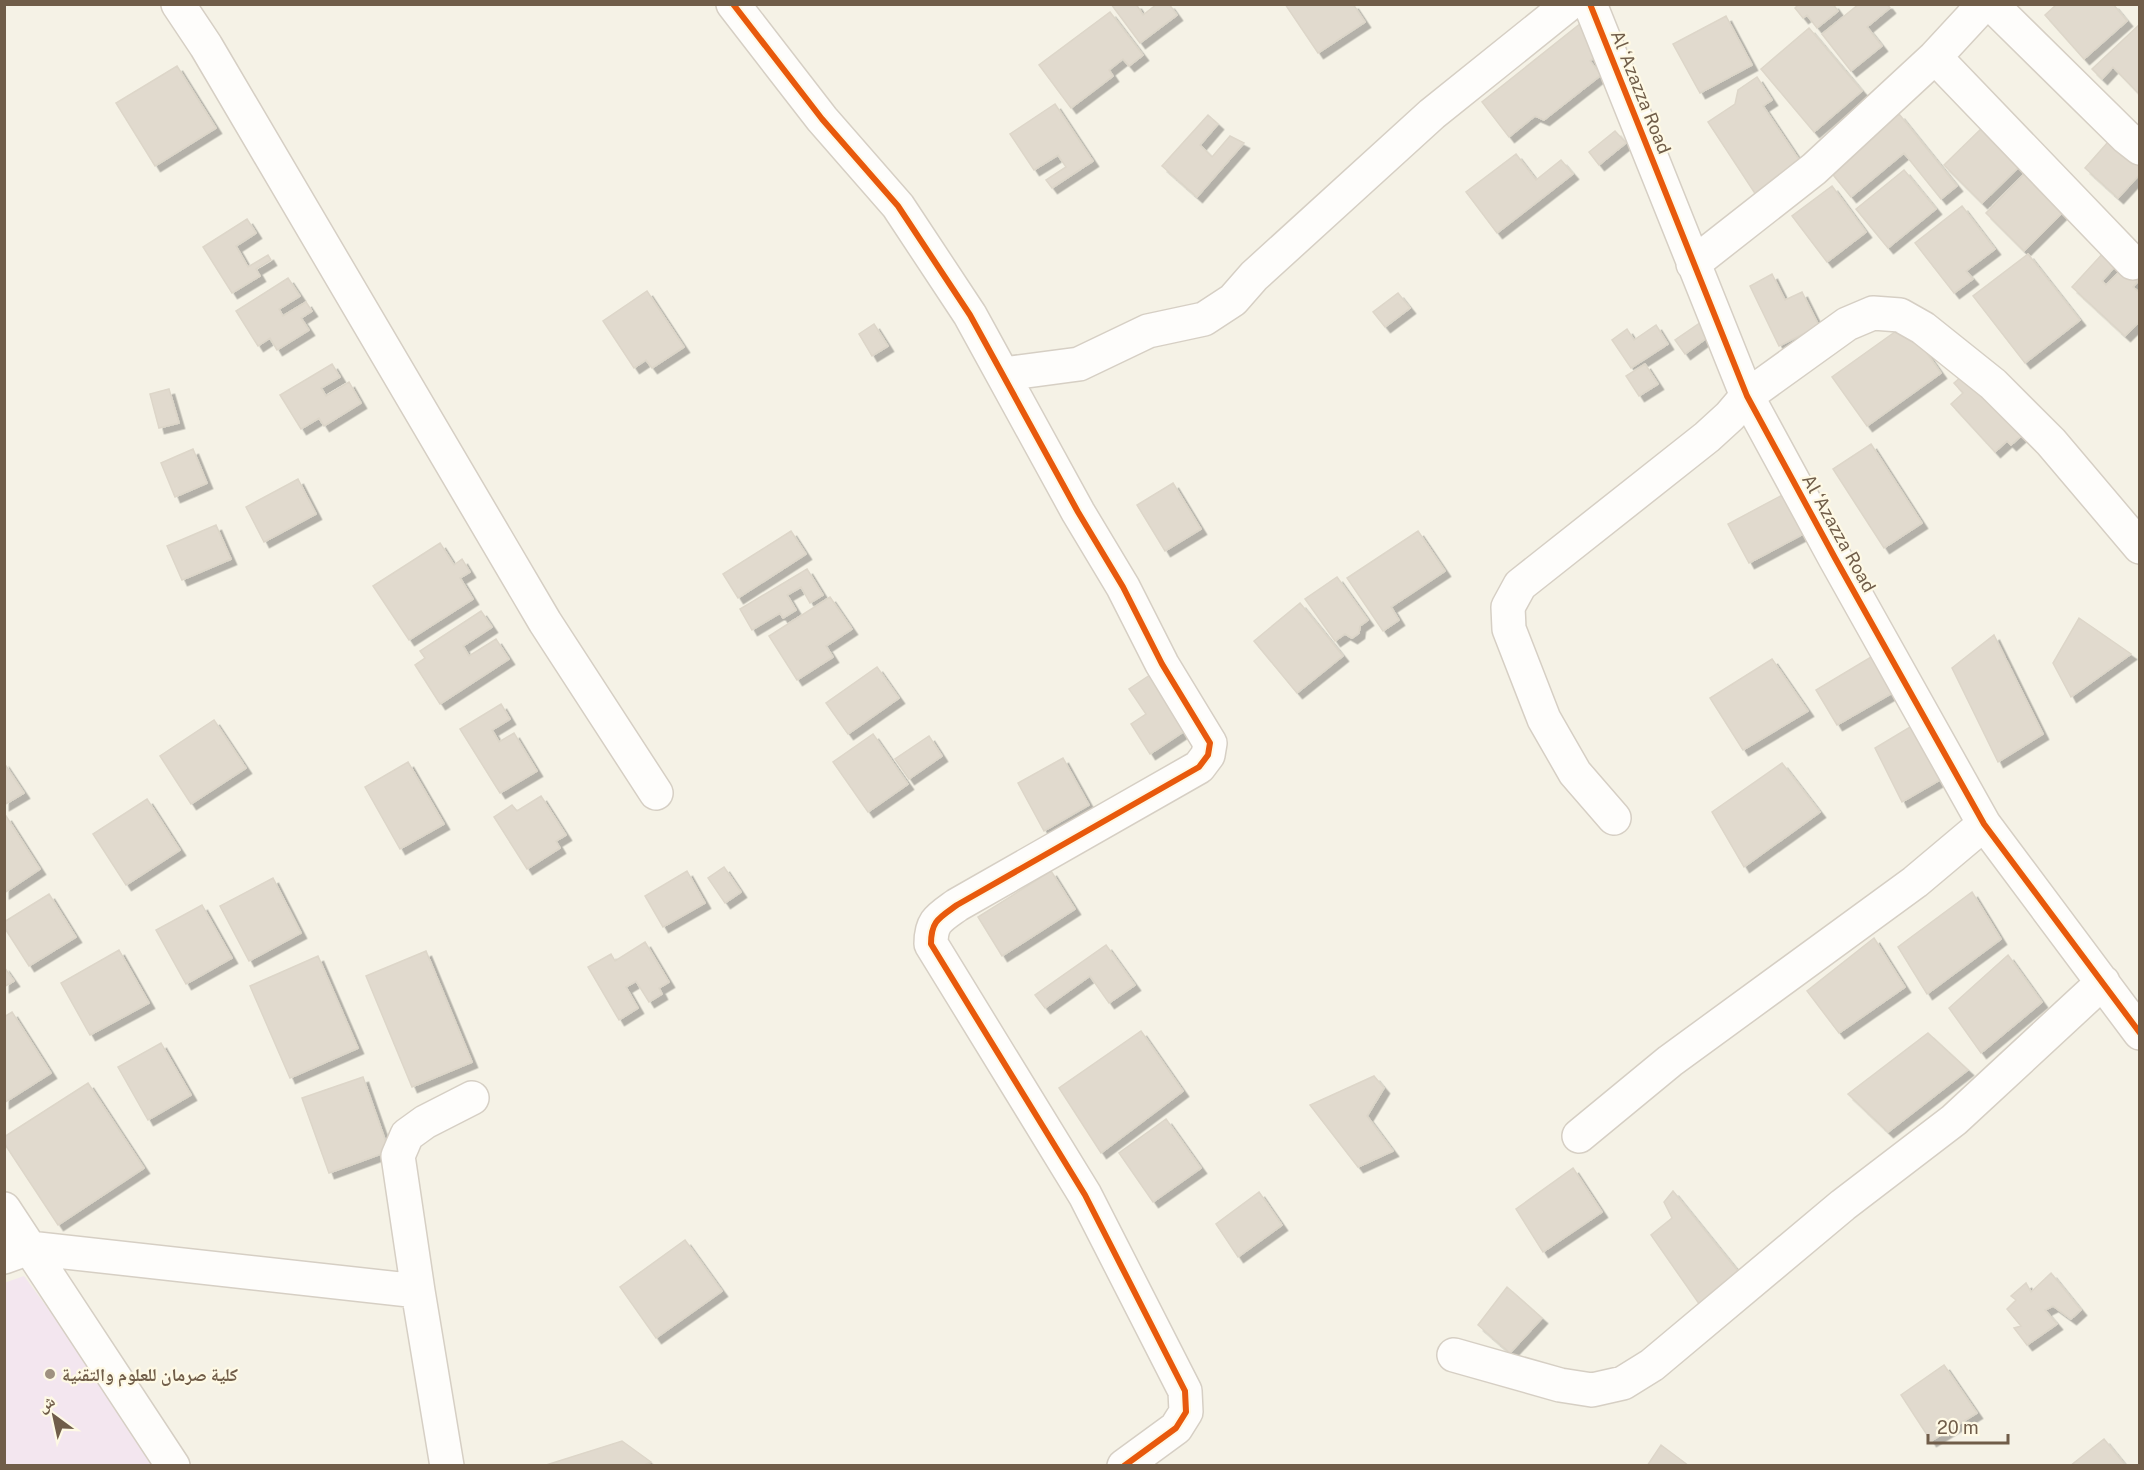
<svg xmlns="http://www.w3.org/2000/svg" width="2144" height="1470" font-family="'Public Sans','Noto Naskh Arabic',sans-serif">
  <defs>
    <filter id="shadow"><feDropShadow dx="5.5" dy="5.5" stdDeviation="0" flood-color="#0004"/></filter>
  </defs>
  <rect width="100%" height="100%" fill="#f5f2e6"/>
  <!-- education -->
  <path fill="#f3e6ef" d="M 24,1276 L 163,1465 L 5,1465 L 4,1283 Z"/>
  <!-- building -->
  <path fill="#e1dace" stroke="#ddd6c9" stroke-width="1.5" filter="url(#shadow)" d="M 1111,4 L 1136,4 L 1143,15 L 1157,4 L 1169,4 L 1177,15 L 1140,43 Z
    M 1285,4 L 1353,4 L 1365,22 L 1318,53 Z
    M 1799,4 L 1833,4 L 1838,11 L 1817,28 L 1807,15 L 1803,18 L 1795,8 Z
    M 1859,4 L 1887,4 L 1890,8 L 1867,27 L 1882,46 L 1851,71 L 1822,34 Z
    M 2057,4 L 2113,4 L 2127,21 L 2084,59 L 2045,15 Z
    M 1110,12 L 1143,55 L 1129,66 L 1123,59 L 1109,70 L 1113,76 L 1071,108 L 1039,65 Z
    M 1726,16 L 1752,65 L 1700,93 L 1673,44 Z
    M 1581,23 L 1603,51 L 1590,61 L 1601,75 L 1544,120 L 1535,116 L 1509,137 L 1482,102 Z
    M 2140,24 L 2140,95 L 2113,67 L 2102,79 L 2092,69 Z
    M 1809,28 L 1862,91 L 1814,132 L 1761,69 Z
    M 177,66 L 216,128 L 155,166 L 116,103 Z
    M 1757,77 L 1772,100 L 1763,106 L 1802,164 L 1756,195 L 1708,122 L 1735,104 L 1738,90 Z
    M 1055,104 L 1093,161 L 1052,188 L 1046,180 L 1066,167 L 1058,155 L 1034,170 L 1010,134 Z
    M 1899,114 L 1957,186 L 1941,199 L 1904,153 L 1851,197 L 1830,171 Z
    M 1208,115 L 1218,124 L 1200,145 L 1212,157 L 1230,136 L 1244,143 L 1197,197 L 1162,166 Z
    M 1989,121 L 2027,159 L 1982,203 L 1944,165 Z
    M 1615,131 L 1626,143 L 1599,165 L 1589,152 Z
    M 2116,133 L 2140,154 L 2140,174 L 2118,198 L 2085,168 Z
    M 1516,154 L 1536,180 L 1561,160 L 1573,174 L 1497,233 L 1466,192 Z
    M 2031,167 L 2069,206 L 2024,251 L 1986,213 Z
    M 1904,170 L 1936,209 L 1888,248 L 1856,209 Z
    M 1832,186 L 1866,232 L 1827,262 L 1792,216 Z
    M 1962,206 L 1995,249 L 1966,271 L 1973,279 L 1954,293 L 1915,243 Z
    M 247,219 L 256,233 L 236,246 L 248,267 L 268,255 L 271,260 L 256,269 L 260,276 L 232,293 L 203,247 Z
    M 2105,251 L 2118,263 L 2102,281 L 2106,285 L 2125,266 L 2140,279 L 2133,287 L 2140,293 L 2140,321 L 2125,336 L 2072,287 Z
    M 2028,254 L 2080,320 L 2025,363 L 1973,296 Z
    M 1772,274 L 1785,300 L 1802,292 L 1819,326 L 1779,346 L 1750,286 Z
    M 288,278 L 300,296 L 279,309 L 283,316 L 306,302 L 312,311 L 301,318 L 309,330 L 277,350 L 270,338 L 258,346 L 236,311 Z
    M 647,291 L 684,347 L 652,368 L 646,360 L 634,368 L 603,321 Z
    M 1398,293 L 1410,308 L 1385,327 L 1373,312 Z
    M 1707,318 L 1716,331 L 1685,354 L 1675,340 Z
    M 874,324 L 888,346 L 872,356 L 859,334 Z
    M 1906,324 L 1941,373 L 1867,426 L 1832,377 Z
    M 1656,325 L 1668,344 L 1631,368 L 1612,340 L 1627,329 L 1634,340 Z
    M 332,364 L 340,377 L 321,388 L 326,396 L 349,382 L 361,403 L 324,426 L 319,418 L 301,429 L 280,395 Z
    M 1645,364 L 1658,384 L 1639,396 L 1626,376 Z
    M 1970,369 L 2030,428 L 2011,445 L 2007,441 L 1995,452 L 1951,404 L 1963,393 L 1954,383 Z
    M 169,389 L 179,423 L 159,428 L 150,394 Z
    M 1871,444 L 1922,523 L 1884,548 L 1833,469 Z
    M 193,449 L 207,483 L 175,497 L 161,463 Z
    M 298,479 L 316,514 L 264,542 L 246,507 Z
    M 1173,483 L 1201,529 L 1165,551 L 1137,505 Z
    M 1788,492 L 1809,531 L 1749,563 L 1728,524 Z
    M 216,525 L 231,559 L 182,580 L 167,546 Z
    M 791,531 L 806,554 L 738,598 L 723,574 Z
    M 1418,531 L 1445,571 L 1391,607 L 1399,620 L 1383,631 L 1347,578 Z
    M 440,543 L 454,565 L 462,559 L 470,572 L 460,578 L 473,599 L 409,640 L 373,586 Z
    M 807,569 L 823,595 L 810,603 L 801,587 L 787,595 L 796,610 L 783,618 L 780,613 L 752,630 L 740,609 Z
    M 1337,577 L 1368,620 L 1360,626 L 1359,633 L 1352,638 L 1345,634 L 1335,641 L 1305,599 Z
    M 830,597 L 852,629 L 826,646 L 833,657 L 797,680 L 769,636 Z
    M 1300,603 L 1343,656 L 1297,693 L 1254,641 Z
    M 481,611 L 492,627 L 463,646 L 469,656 L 496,639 L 509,659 L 440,704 L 415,665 L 425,658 L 420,651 Z
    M 2079,618 L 2131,654 L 2071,697 L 2053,663 Z
    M 1994,635 L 2043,734 L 1998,762 L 1952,668 Z
    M 1871,657 L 1894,692 L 1837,725 L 1816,690 Z
    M 1772,659 L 1808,711 L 1743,750 L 1710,698 Z
    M 877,667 L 899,698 L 848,734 L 826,703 Z
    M 1156,671 L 1192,726 L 1150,754 L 1131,724 L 1146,714 L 1129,689 Z
    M 501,704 L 510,719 L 492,730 L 499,742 L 514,733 L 537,771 L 500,793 L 460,729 Z
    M 214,720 L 246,768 L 191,804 L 160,756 Z
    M 1915,724 L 1945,777 L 1902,802 L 1875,748 Z
    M 873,734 L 908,784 L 868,812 L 833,762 Z
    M 929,736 L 942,756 L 909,779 L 895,759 Z
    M 1063,758 L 1089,805 L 1044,831 L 1018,783 Z
    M 408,762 L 444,824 L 400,849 L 365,787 Z
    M 4,763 L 24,793 L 4,805 Z
    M 1782,763 L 1820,812 L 1744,867 L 1712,812 Z
    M 541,796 L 566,835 L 556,841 L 560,848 L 527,869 L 494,817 L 512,805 L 517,811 Z
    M 147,799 L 180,850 L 126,885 L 93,834 Z
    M 6,816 L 40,869 L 4,893 L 4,817 Z
    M 724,867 L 741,892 L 725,903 L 708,878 Z
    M 687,871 L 705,903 L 663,927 L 645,896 Z
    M 1051,871 L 1075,909 L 1002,956 L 978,917 Z
    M 273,878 L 301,933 L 249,961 L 220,906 Z
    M 1972,892 L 2001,939 L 1927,994 L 1898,947 Z
    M 49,894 L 76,937 L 29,966 L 4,927 L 4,922 Z
    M 202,905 L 232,958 L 186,984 L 156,930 Z
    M 1874,938 L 1905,987 L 1839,1033 L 1807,991 Z
    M 645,942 L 669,982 L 659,988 L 662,994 L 649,1002 L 636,981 L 626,987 L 638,1008 L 619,1020 L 588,967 L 611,954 L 615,961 Z
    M 1106,945 L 1135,985 L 1109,1003 L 1090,976 L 1045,1008 L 1035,995 Z
    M 119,950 L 149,1003 L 90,1035 L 61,983 Z
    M 426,951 L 472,1062 L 412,1087 L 366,976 Z
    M 2008,955 L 2042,1002 L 1981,1053 L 1949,1008 Z
    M 318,956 L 358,1048 L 290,1078 L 250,986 Z
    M 4,967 L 14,981 L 4,987 Z
    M 12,1012 L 51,1073 L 4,1103 L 4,1017 Z
    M 1141,1031 L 1183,1091 L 1101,1153 L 1059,1088 Z
    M 1928,1033 L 1968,1070 L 1888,1132 L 1848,1094 Z
    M 161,1043 L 191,1095 L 148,1120 L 118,1067 Z
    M 1374,1076 L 1384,1088 L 1367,1116 L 1393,1151 L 1358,1167 L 1310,1105 Z
    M 363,1077 L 389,1151 L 329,1173 L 302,1098 Z
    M 88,1083 L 144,1168 L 58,1225 L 4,1143 L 4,1137 Z
    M 1166,1119 L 1201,1168 L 1153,1202 L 1119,1153 Z
    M 1573,1168 L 1602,1212 L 1543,1252 L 1516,1209 Z
    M 1673,1191 L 1745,1280 L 1702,1308 L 1651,1235 L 1672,1218 L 1664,1202 Z
    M 1259,1192 L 1282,1225 L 1238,1257 L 1216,1224 Z
    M 685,1240 L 722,1291 L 656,1338 L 620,1287 Z
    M 2051,1273 L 2081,1310 L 2071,1319 L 2053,1306 L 2045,1310 L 2057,1324 L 2027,1345 L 2014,1328 L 2021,1326 L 2007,1309 L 2016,1300 L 2011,1296 L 2026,1283 L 2031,1292 Z
    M 1507,1287 L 1542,1318 L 1510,1353 L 1478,1325 Z
    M 1944,1365 L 1977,1413 L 1931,1441 L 1901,1395 Z
    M 2104,1439 L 2126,1466 L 2070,1466 Z
    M 622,1441 L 651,1462 L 642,1466 L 543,1466 Z
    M 1661,1445 L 1689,1466 L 1647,1466 Z"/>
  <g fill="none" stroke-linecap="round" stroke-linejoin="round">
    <!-- minor casing -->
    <g stroke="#d6cfc4" stroke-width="36">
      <path id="minor" d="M 178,4 L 206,46 L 545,622 L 656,793
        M 733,4 L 822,119 L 898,206 L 970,315 L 1078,512 L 1123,587 L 1162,664 L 1210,743 L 1208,755 L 1199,767 L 957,905 C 939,918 931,921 931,944 L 1085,1195 L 1185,1391 L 1186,1412 L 1176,1428 L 1124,1466
        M 1590,4 L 1747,396 L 1835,558 L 1984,824 L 2140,1033
        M 1991,4 L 2126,137 L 2140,148
        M 1935,57 L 2133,263
        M 1693,264 L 1814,169 L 1935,57 L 1984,4
        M 1003,374 L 1079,364 L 1148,331 L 1204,319 L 1233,300 L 1254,276 L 1432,114 L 1569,4
        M 1614,818 L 1575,773 L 1544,719 L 1509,629 L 1508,607 L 1520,585 L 1707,437 L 1730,416 L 1747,396 L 1847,324 L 1873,313 L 1900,315 L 1923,328 L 1993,384 L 2051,442 L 2140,547
        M 1579,1136 L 1670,1061 L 1915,882 L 1984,824
        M 4,1209 L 173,1466
        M 4,1257 L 29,1248 L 418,1291
        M 1454,1355 L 1560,1385 L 1592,1390 L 1623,1383 L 1652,1365 L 1843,1205 L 1954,1120 L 2103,982
        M 447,1466 L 418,1291 L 398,1156 L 407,1135 L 425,1122 L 472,1098"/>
    </g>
    <!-- minor -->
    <use href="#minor" stroke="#fefdfb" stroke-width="33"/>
    <!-- cycleway casing -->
    <g stroke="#fef9e5" stroke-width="10">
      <path id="cycleway" d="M 733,4 L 822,119 L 898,206 L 970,315 L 1078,512 L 1123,587 L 1162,664 L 1210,743 L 1208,755 L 1199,767 L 957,905 C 939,918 931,921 931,944 L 1085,1195 L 1185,1391 L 1186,1412 L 1176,1428 L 1124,1466
        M 1590,4 L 1747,396 L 1835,558 L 1984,824 L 2140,1033"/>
    </g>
    <!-- cycleway -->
    <use href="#cycleway" stroke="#e8590c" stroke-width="6"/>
  </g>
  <!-- markers -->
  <circle fill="#9f9180" stroke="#fef9e5" stroke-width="2" cx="50" cy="1374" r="6"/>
  <g text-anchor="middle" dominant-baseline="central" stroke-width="4.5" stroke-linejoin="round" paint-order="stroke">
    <!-- street labels -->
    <g font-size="18" fill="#705d49" stroke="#fef9e5">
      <text transform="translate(1641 92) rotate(68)">Al ‘Azazza Road</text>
      <text transform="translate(1839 533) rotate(61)">Al ‘Azazza Road</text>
    </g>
    <!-- poi labels -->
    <g font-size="18" font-weight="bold" fill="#705d49" stroke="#fef9e5" text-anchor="start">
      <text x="62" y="1374">كلية صرمان للعلوم والتقنية</text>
    </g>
  </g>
  <!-- border -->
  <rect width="2144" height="1470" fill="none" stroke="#705d49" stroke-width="12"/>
  <!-- north arrow -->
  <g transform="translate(54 1416) rotate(327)" stroke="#fef9e5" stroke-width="4.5" paint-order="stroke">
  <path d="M0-4.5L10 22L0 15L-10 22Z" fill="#705d49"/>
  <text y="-9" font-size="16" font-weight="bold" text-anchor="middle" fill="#705d49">ش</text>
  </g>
  <!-- scale -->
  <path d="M1928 1434v9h80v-9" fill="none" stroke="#705d49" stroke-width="3"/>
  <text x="1937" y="1434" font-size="18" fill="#705d49" stroke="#fef9e5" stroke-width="4.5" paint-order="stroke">20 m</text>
</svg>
